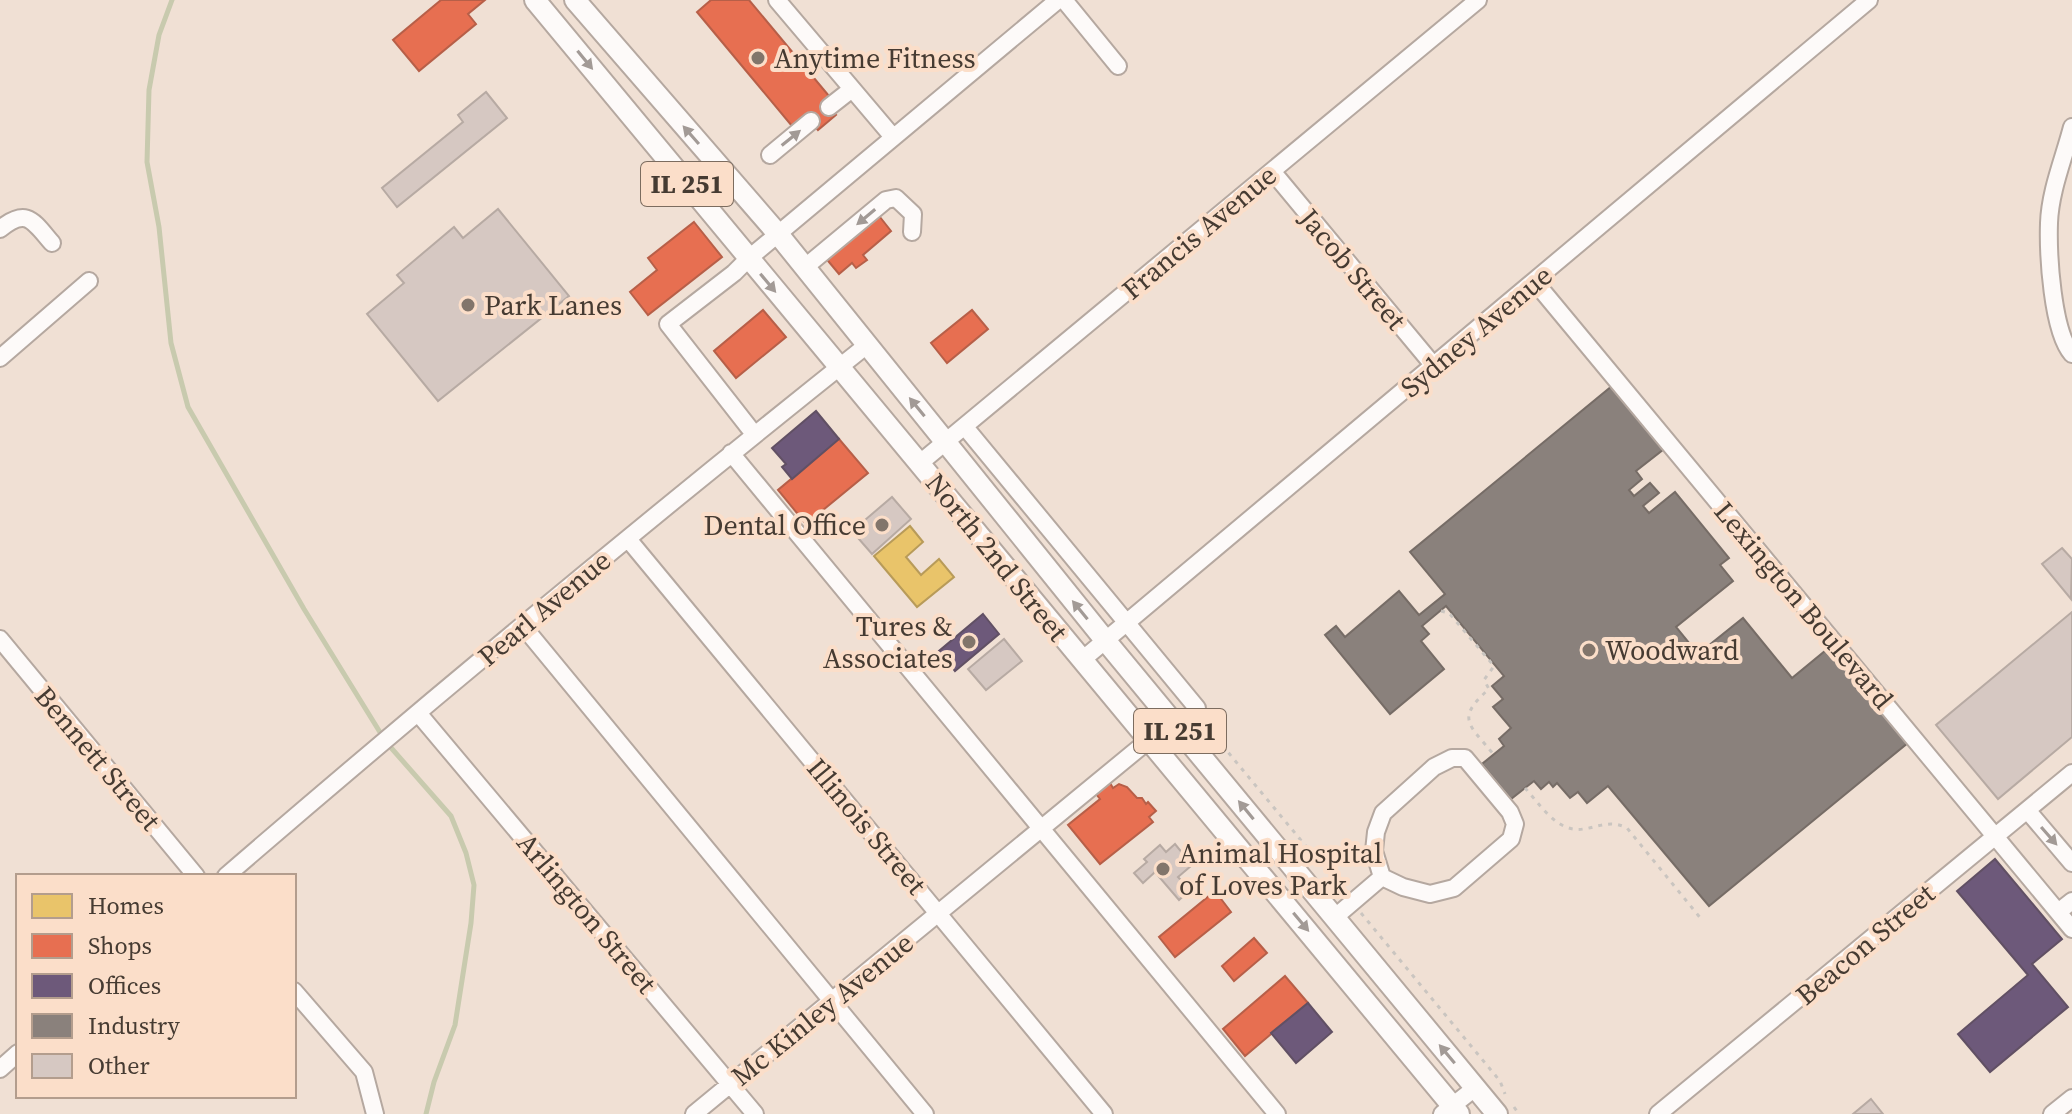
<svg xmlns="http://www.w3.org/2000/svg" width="2072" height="1114" font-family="'Source Serif 4',serif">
  <rect width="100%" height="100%" fill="#f0e0d4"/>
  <!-- homes -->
  <path fill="#e9c46a" stroke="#b89b59" stroke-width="2" d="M 910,526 L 923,542 L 906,557 L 921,575 L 939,559 L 954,577 L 917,607 L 874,556 Z"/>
  <!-- shops -->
  <path fill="#e76f51" stroke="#b75f48" stroke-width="2" d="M 441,0 L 485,0 L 468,14 L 476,24 L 419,71 L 393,40 Z
    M 711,0 L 749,0 L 829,96 L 824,101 L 836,115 L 818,130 L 805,115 L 792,126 L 697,12 Z
    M 876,212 L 891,231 L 863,255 L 867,260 L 856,268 L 852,263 L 839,274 L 824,256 Z
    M 694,222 L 722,257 L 648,315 L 630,292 L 657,270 L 648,258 Z
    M 763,310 L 786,337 L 736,378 L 714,351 Z
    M 972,310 L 988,329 L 947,363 L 931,343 Z
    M 839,439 L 868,473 L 806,524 L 778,490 Z
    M 1110,783 L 1113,788 L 1119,784 L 1127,787 L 1137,798 L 1142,798 L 1146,804 L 1148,802 L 1156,811 L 1149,817 L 1153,822 L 1100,864 L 1068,825 L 1100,799 L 1096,794 Z
    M 1215,891 L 1231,912 L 1175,957 L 1159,937 Z
    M 1254,938 L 1267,953 L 1234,981 L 1222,966 Z
    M 1285,976 L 1308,1003 L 1245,1056 L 1223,1029 Z"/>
  <!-- offices -->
  <path fill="#6d597a" stroke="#615064" stroke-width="2" d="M 816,411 L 839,439 L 792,479 L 782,467 L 786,464 L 772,448 Z
    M 983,614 L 999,634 L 955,671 L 939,651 Z
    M 1995,859 L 2062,939 L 2032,964 L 2068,1007 L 1990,1072 L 1958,1034 L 2028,975 L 1957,891 Z
    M 1308,1003 L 1332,1032 L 1296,1063 L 1271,1033 Z"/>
  <!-- industry -->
  <path fill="#8a817c" stroke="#766c66" stroke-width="2" d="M 1612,386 L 1664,449 L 1636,471 L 1642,479 L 1629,490 L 1634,496 L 1650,483 L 1659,493 L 1643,506 L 1649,513 L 1675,492 L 1729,558 L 1720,565 L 1733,581 L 1676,627 L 1698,654 L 1743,618 L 1792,678 L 1831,646 L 1909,742 L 1709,906 L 1608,786 L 1587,803 L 1578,792 L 1570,798 L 1557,783 L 1553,787 L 1549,782 L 1541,789 L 1534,781 L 1511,799 L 1482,764 L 1504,746 L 1499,739 L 1511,728 L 1493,707 L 1503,699 L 1492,686 L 1504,676 L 1446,606 L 1422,626 L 1429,634 L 1421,641 L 1444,669 L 1390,714 L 1325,635 L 1336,626 L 1345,637 L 1399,591 L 1419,615 L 1445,594 L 1410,552 Z"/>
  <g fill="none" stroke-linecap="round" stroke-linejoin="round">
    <!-- stream -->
    <path stroke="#c8caae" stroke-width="5" d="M 172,0 L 159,35 L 149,90 L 147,162 L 159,227 L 171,343 L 188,407 L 304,609 L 386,742 L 451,816 L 466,853 L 474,885 L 471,923 L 455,1025 L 434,1082 L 426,1114"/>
  </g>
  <!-- building -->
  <path fill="#d6c8c2" stroke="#b7aaa3" stroke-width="2" d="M 486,92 L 507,118 L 397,207 L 382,188 L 463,122 L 458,115 Z
    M 498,209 L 569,296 L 438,401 L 367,314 L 404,283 L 397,275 L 454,227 L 463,238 Z
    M 892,497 L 911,519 L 872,554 L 852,531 Z
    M 2062,548 L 2072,559 L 2071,599 L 2042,564 Z
    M 2072,612 L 2072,737 L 1998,799 L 1936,725 Z
    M 1004,639 L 1022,661 L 986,690 L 968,669 Z
    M 1175,844 L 1192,865 L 1178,877 L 1190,890 L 1179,900 L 1155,872 L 1143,883 L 1134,873 L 1147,862 L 1144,859 L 1160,845 L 1166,852 Z
    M 1871,1099 L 1883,1114 L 1853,1114 Z"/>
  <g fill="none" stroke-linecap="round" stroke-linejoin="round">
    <!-- minor casing -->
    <g stroke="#b5a8a0" stroke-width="20">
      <path id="minor" d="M 777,0 L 893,137
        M 1064,0 L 1118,66
        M 829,107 L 852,89
        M 2072,127 C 2064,158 2050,191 2049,223 C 2048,254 2052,331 2072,354
        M 770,155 L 811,121
        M 1272,171 L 1434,366
        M 0,229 C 27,207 33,221 52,243
        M 804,268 L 886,200 L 896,198 L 913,214 L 912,232
        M 1535,282 L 2072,929
        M 0,358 L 89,281
        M 965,427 L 1197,708
        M 754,434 L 668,324 L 734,273 L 748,259 L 1058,0
        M 731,453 L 1277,1114
        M 920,463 L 1478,0
        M 628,539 L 1104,1114
        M 523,626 L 925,1114
        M 0,639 L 196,876
        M 1082,660 L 1869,0
        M 418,713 L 755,1114
        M 2027,810 L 2072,863
        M 226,876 C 436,695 650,518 867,345
        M 2058,912 L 2072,901
        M 1334,918 L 1382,877 L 1403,887 L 1430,894 L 1454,888 L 1511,839 L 1515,824 L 1510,812 L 1465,758 L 1452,758 L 1434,767 L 1383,813 L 1376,832 L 1374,851 L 1382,877
        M 294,991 L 364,1072 L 375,1114
        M 0,1069 L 18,1053
        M 694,1114 L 1172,721
        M 1442,1114 L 1475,1088
        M 1658,1114 L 2072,773
        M 2052,1114 L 2072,1098"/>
    </g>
    <!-- major casing -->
    <g stroke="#b5a8a0" stroke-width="24">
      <path id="major" d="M 535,0 L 1459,1114
        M 575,0 L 778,234 L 1105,640 L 1497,1114"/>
    </g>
    <!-- path -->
    <path stroke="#cac5c0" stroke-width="3" stroke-dasharray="4 6" stroke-linecap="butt" d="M 1441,611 L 1449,613 L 1494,666 L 1484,680 L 1489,689 C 1455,719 1469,724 1494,755
      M 1203,722 L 1343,891
      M 1525,788 C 1537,801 1549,820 1566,827 C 1587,836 1604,816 1627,828 L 1702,920
      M 1361,913 L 1500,1081 L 1505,1094
      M 1514,1107 L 1519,1114"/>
    <!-- minor -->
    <use href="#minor" stroke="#fdfaf9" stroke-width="16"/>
    <!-- major -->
    <use href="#major" stroke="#fdfaf9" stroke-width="20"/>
  </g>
  <!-- one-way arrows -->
  <defs><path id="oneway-solid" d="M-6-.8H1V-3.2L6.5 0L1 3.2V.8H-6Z" transform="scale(2)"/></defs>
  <g fill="#a29a96">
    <use href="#oneway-solid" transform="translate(585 60) rotate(51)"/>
    <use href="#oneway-solid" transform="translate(691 135) rotate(-131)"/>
    <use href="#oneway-solid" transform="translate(791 138) rotate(-39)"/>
    <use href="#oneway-solid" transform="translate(866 217) rotate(140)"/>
    <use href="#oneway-solid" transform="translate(768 283) rotate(50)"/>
    <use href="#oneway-solid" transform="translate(917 407) rotate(-129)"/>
    <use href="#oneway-solid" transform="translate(1080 610) rotate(-129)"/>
    <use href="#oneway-solid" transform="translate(1246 810) rotate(-129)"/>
    <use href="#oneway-solid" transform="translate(2049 836) rotate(49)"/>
    <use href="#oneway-solid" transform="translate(1301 922) rotate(50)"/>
    <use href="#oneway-solid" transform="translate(1447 1054) rotate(-130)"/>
  </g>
  <!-- markers -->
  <g fill="#82756b" stroke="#fbdec9" stroke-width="3">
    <circle cx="758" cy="58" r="8"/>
    <circle cx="468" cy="305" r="8"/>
    <circle cx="882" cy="525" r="8"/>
    <circle cx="969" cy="642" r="8"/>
    <circle cx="1589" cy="650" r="8"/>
    <circle cx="1163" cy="869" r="8"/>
  </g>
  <g text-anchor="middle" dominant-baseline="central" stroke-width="8" stroke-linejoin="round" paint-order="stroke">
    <!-- shield labels -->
    <g fill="#fbdec9" stroke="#7c6c5f" stroke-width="2">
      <rect x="641" y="162" width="92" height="44" rx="6"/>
      <rect x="1134" y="709" width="92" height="44" rx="6"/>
    </g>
    <g font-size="26" font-weight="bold" fill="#463b32">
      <text x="687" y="184">IL 251</text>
      <text x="1180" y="731">IL 251</text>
    </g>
    <!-- poi labels -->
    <g font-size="28" fill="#463b32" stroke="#fbdec9" text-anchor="start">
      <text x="774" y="58">Anytime Fitness</text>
      <text x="484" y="305">Park Lanes</text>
      <text x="866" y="525" text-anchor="end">Dental Office</text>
      <text x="953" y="626" text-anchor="end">Tures &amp;<tspan x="953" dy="32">Associates</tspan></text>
      <text x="1605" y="650">Woodward</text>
      <text x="1179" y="853">Animal Hospital<tspan x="1179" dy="32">of Loves Park</tspan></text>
    </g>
    <!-- street labels -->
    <g font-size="28" fill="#463b32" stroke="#fbdec9">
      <text transform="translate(1199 232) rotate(-40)">Francis Avenue</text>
      <text transform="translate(1353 269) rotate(50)">Jacob Street</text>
      <text transform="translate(1476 331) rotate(-40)">Sydney Avenue</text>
      <text transform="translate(997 557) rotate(51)">North 2nd Street</text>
      <text transform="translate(1804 605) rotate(50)">Lexington Boulevard</text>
      <text transform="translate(544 608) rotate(-40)">Pearl Avenue</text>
      <text transform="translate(98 758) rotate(50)">Bennett Street</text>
      <text transform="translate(867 826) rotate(50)">Illinois Street</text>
      <text transform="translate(587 913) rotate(50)">Arlington Street</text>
      <text transform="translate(1865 944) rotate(-40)">Beacon Street</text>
      <text transform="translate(822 1009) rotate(-39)">Mc Kinley Avenue</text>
    </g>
  </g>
  <!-- legend -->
  <rect x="16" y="874" width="280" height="224" fill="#fbdec9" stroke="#b39d8d" stroke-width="2"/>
  <rect x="32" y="894" width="40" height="24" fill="#e9c46a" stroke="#b39d8d" stroke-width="2"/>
  <text x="88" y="914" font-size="24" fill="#463b32">Homes</text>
  <rect x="32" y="934" width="40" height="24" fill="#e76f51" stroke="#b39d8d" stroke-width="2"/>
  <text x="88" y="954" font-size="24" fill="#463b32">Shops</text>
  <rect x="32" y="974" width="40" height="24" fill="#6d597a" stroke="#b39d8d" stroke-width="2"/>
  <text x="88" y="994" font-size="24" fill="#463b32">Offices</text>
  <rect x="32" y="1014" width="40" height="24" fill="#8a817c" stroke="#b39d8d" stroke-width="2"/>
  <text x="88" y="1034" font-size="24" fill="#463b32">Industry</text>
  <rect x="32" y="1054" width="40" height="24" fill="#d6c8c2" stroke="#b39d8d" stroke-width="2"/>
  <text x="88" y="1074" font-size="24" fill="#463b32">Other</text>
</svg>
